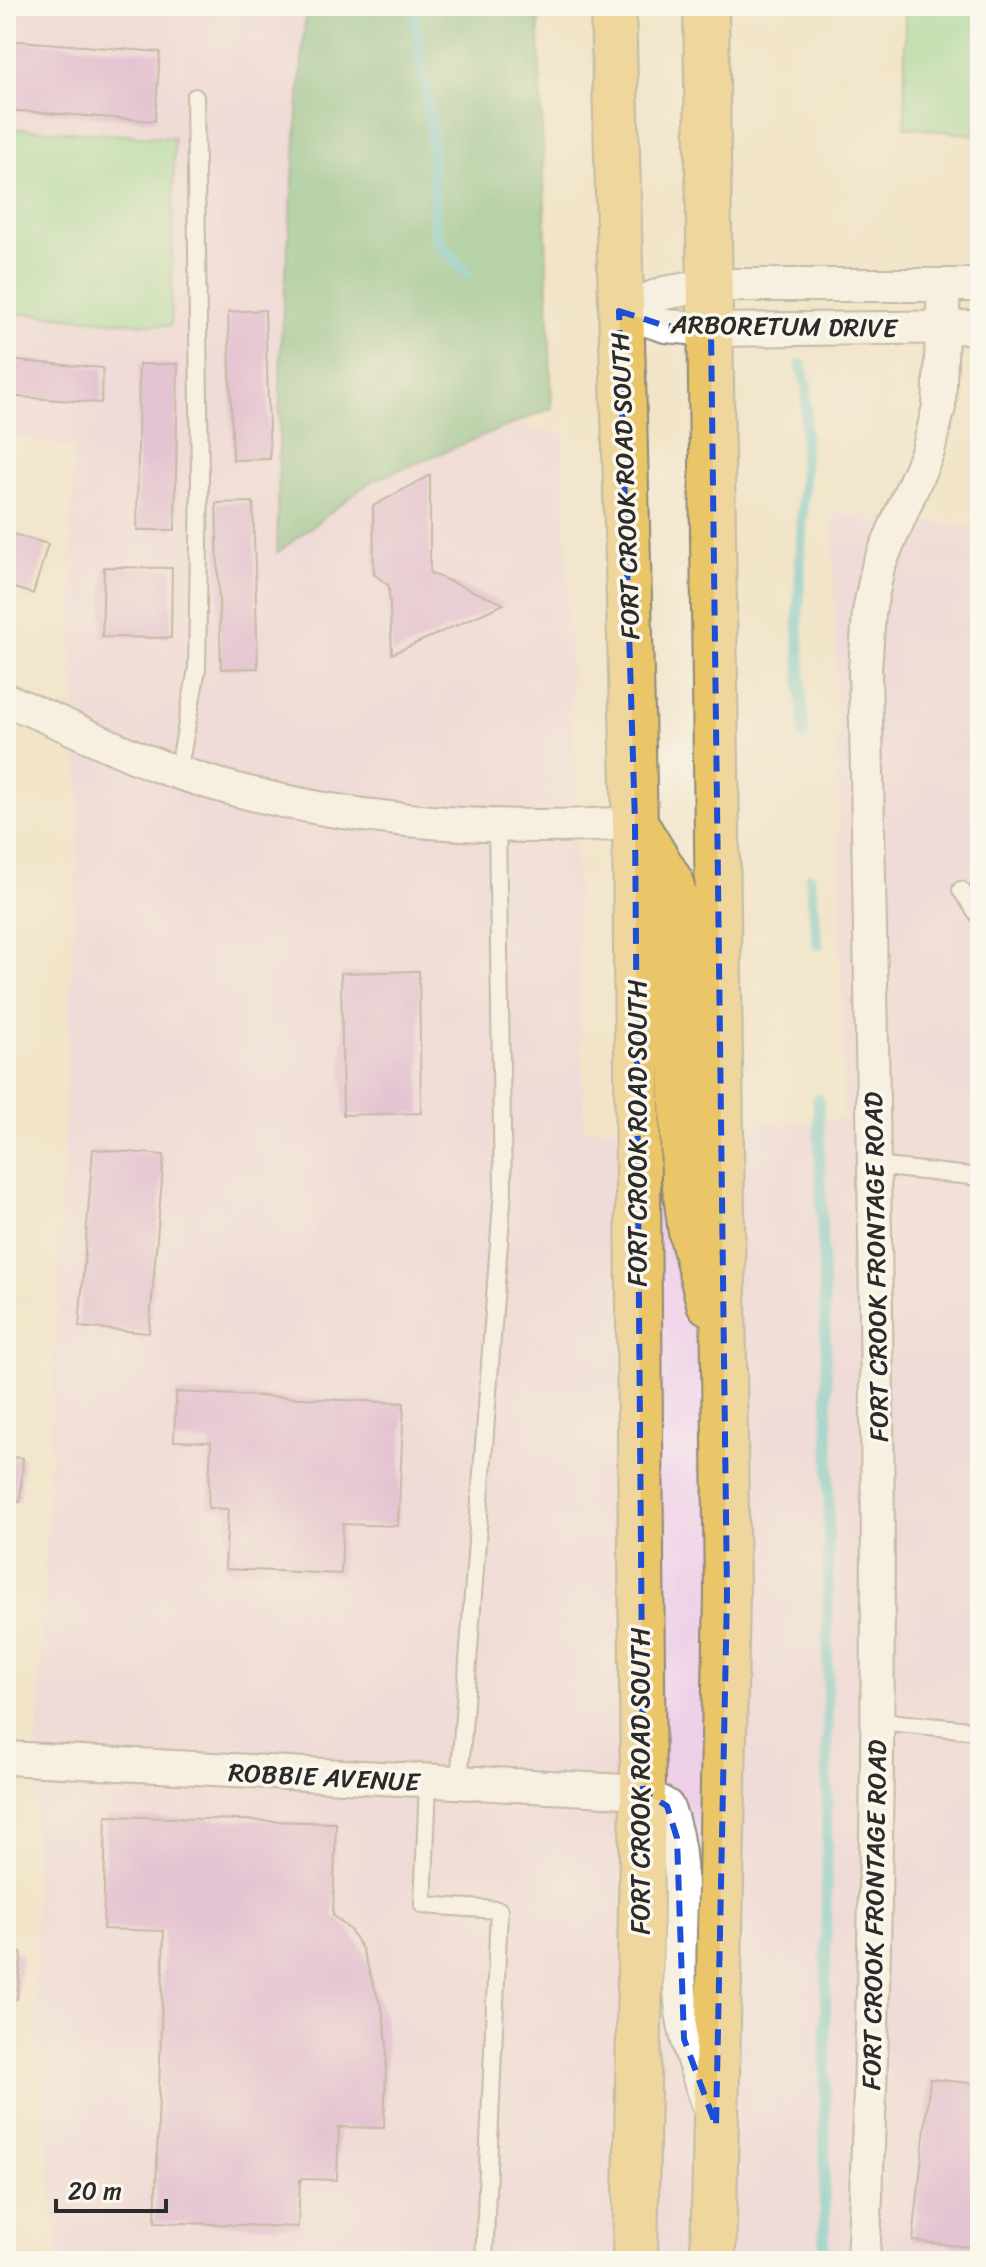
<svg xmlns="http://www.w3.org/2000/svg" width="986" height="2267" font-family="Sriracha,sans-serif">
  <rect width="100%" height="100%" fill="#fbf7ec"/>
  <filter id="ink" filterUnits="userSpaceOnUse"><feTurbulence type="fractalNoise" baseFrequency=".0125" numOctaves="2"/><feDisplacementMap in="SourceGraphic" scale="16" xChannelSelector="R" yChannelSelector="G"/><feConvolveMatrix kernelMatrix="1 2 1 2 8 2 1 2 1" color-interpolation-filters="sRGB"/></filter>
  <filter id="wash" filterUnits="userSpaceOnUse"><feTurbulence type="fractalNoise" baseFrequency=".006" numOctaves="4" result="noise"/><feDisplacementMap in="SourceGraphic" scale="32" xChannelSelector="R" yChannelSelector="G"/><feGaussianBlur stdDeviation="1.8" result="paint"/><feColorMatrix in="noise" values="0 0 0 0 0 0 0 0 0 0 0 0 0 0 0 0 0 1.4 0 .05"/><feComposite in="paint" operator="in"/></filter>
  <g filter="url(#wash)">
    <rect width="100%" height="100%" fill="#f1e4c8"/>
    <!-- built -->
    <path fill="#eed0e8" d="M 6,6 L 348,6 L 372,396 L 563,435 L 584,1130 L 844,1119 L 833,513 L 980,528 L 980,2261 L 58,2261 L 35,2006 L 34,1814 L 80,790 L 72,668 L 73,448 L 6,434 Z"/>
    <!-- green -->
    <path fill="#8eda97" stroke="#5c8261" stroke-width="2" d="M 905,6 L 980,6 L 980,135 L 905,127 Z
      M 6,128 L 174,138 L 171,326 L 6,312 Z"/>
    <!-- forest -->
    <path fill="#72ba80" stroke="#4e7256" stroke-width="2" d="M 306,6 L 538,6 L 552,408 L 370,482 L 277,553 L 281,338 Z"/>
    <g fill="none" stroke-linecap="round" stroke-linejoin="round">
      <!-- stream -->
      <path stroke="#59c6cf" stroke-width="11" d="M 413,6 L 431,128 L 436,239 L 467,273
        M 801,364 L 807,387 L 798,624 L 804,736
        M 810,877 L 818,945
        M 818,1099 L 829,1454 L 824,2261"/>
    </g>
    <g id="blocks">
      <!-- building -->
      <path fill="#d69cdd" d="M 6,40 L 160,52 L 155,121 L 6,110 Z
        M 265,310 L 270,459 L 233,460 L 228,312 Z
        M 6,360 L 103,368 L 101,403 L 6,396 Z
        M 139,364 L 178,364 L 175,530 L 137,530 Z
        M 430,475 L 430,573 L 504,604 L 392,654 L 389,586 L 374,574 L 373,506 Z
        M 253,502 L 258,668 L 221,669 L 216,503 Z
        M 6,532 L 48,544 L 33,594 L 6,585 Z
        M 104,567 L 172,568 L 171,638 L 102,637 Z
        M 419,971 L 421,1113 L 343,1115 L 341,973 Z
        M 93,1149 L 164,1155 L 149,1333 L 79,1327 Z
        M 176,1392 L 404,1403 L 398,1526 L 343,1524 L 341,1574 L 225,1569 L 228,1509 L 208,1508 L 211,1442 L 174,1441 Z
        M 6,1457 L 23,1458 L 20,1502 L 6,1501 Z
        M 106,1816 L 336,1823 L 333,1915 L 350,1930 L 362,1949 L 383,2013 L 387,2043 L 384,2128 L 339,2127 L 337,2180 L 300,2179 L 298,2227 L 155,2222 L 164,1931 L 103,1929 Z
        M 6,1952 L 22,1953 L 17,1999 L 6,1998 Z
        M 930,2079 L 980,2084 L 980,2248 L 913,2241 Z"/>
    </g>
  </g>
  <g filter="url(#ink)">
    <use href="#blocks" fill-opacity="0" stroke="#8e887a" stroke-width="2"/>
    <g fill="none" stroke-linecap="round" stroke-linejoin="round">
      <!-- lane casing -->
      <g stroke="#8e887a" stroke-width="20">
        <path id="lane" d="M 178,773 L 197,669 L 200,479 L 195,97
          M 961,890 L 980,917
          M 875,1166 L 980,1177
          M 877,1721 L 980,1731
          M 428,1783 L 423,1905 L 499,1910 L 484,2261
          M 459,1784 L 503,1189 L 497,826"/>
      </g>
      <!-- street casing -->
      <g stroke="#8e887a" stroke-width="36">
        <path id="street" d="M 619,311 L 664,293 L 711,285 L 980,285
          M 619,311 L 666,326 L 711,330 L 980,327
          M 6,700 C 64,722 120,754 179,773 C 328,822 480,832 635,823
          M 6,1758 L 643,1792 L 667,1806 C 691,1863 676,1929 680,1989 C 682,2032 695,2067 709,2107
          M 863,2261 C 889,1731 875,1200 865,670 L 869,612 L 878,567 L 928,451 L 939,407 L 944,285"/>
      </g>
      <!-- primary casing -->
      <g stroke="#8e887a" stroke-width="48">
        <path id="primary" d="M 613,6 L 635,823 L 643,1792 L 635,2261
          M 706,6 L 727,1594 L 713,2261
          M 636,825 L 670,881 L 677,905 L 684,1179 L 691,1232 L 709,1303"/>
      </g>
      <!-- lane -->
      <use href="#lane" stroke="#fff" stroke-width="16"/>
      <!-- street -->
      <use href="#street" stroke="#fff" stroke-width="32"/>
      <!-- primary -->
      <use href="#primary" stroke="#ebc669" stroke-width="44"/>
    </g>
  </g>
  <!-- marked area -->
  <path d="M0 0H986V2267H0ZM 619,311 L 666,326 L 711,330 L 727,1594 L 716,2126 L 684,2039 L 677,1838 L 667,1806 L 643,1792 L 635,823 Z" fill="#f1e4c8" fill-opacity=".55" fill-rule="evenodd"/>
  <path fill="none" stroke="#1d4ed8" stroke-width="6" stroke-dasharray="16 10" stroke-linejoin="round" d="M 619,311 L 666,326 L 711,330 L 727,1594 L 716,2126 L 684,2039 L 677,1838 L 667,1806 L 643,1792 L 635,823 Z"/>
  <g text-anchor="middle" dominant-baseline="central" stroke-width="7" stroke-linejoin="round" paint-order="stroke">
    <!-- street labels -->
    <g font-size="26" fill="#2b2b2b" stroke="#fbf7ec">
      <text transform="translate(784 326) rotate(1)">ARBORETUM DRIVE</text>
      <text transform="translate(625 486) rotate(-92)">FORT CROOK ROAD SOUTH</text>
      <text transform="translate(637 1133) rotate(-90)">FORT CROOK ROAD SOUTH</text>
      <text transform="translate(876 1267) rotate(-91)">FORT CROOK FRONTAGE ROAD</text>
      <text transform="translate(324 1777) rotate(3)">ROBBIE AVENUE</text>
      <text transform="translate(640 1781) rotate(-90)">FORT CROOK ROAD SOUTH</text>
      <text transform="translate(874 1915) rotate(-89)">FORT CROOK FRONTAGE ROAD</text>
    </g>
  </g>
  <!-- margin -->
  <rect width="986" height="2267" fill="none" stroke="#fbf7ec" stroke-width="32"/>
  <!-- scale -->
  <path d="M56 2199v12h110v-12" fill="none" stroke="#2b2b2b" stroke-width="4"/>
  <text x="68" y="2199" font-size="24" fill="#2b2b2b" stroke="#fbf7ec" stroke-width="6" paint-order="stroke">20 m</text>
</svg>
